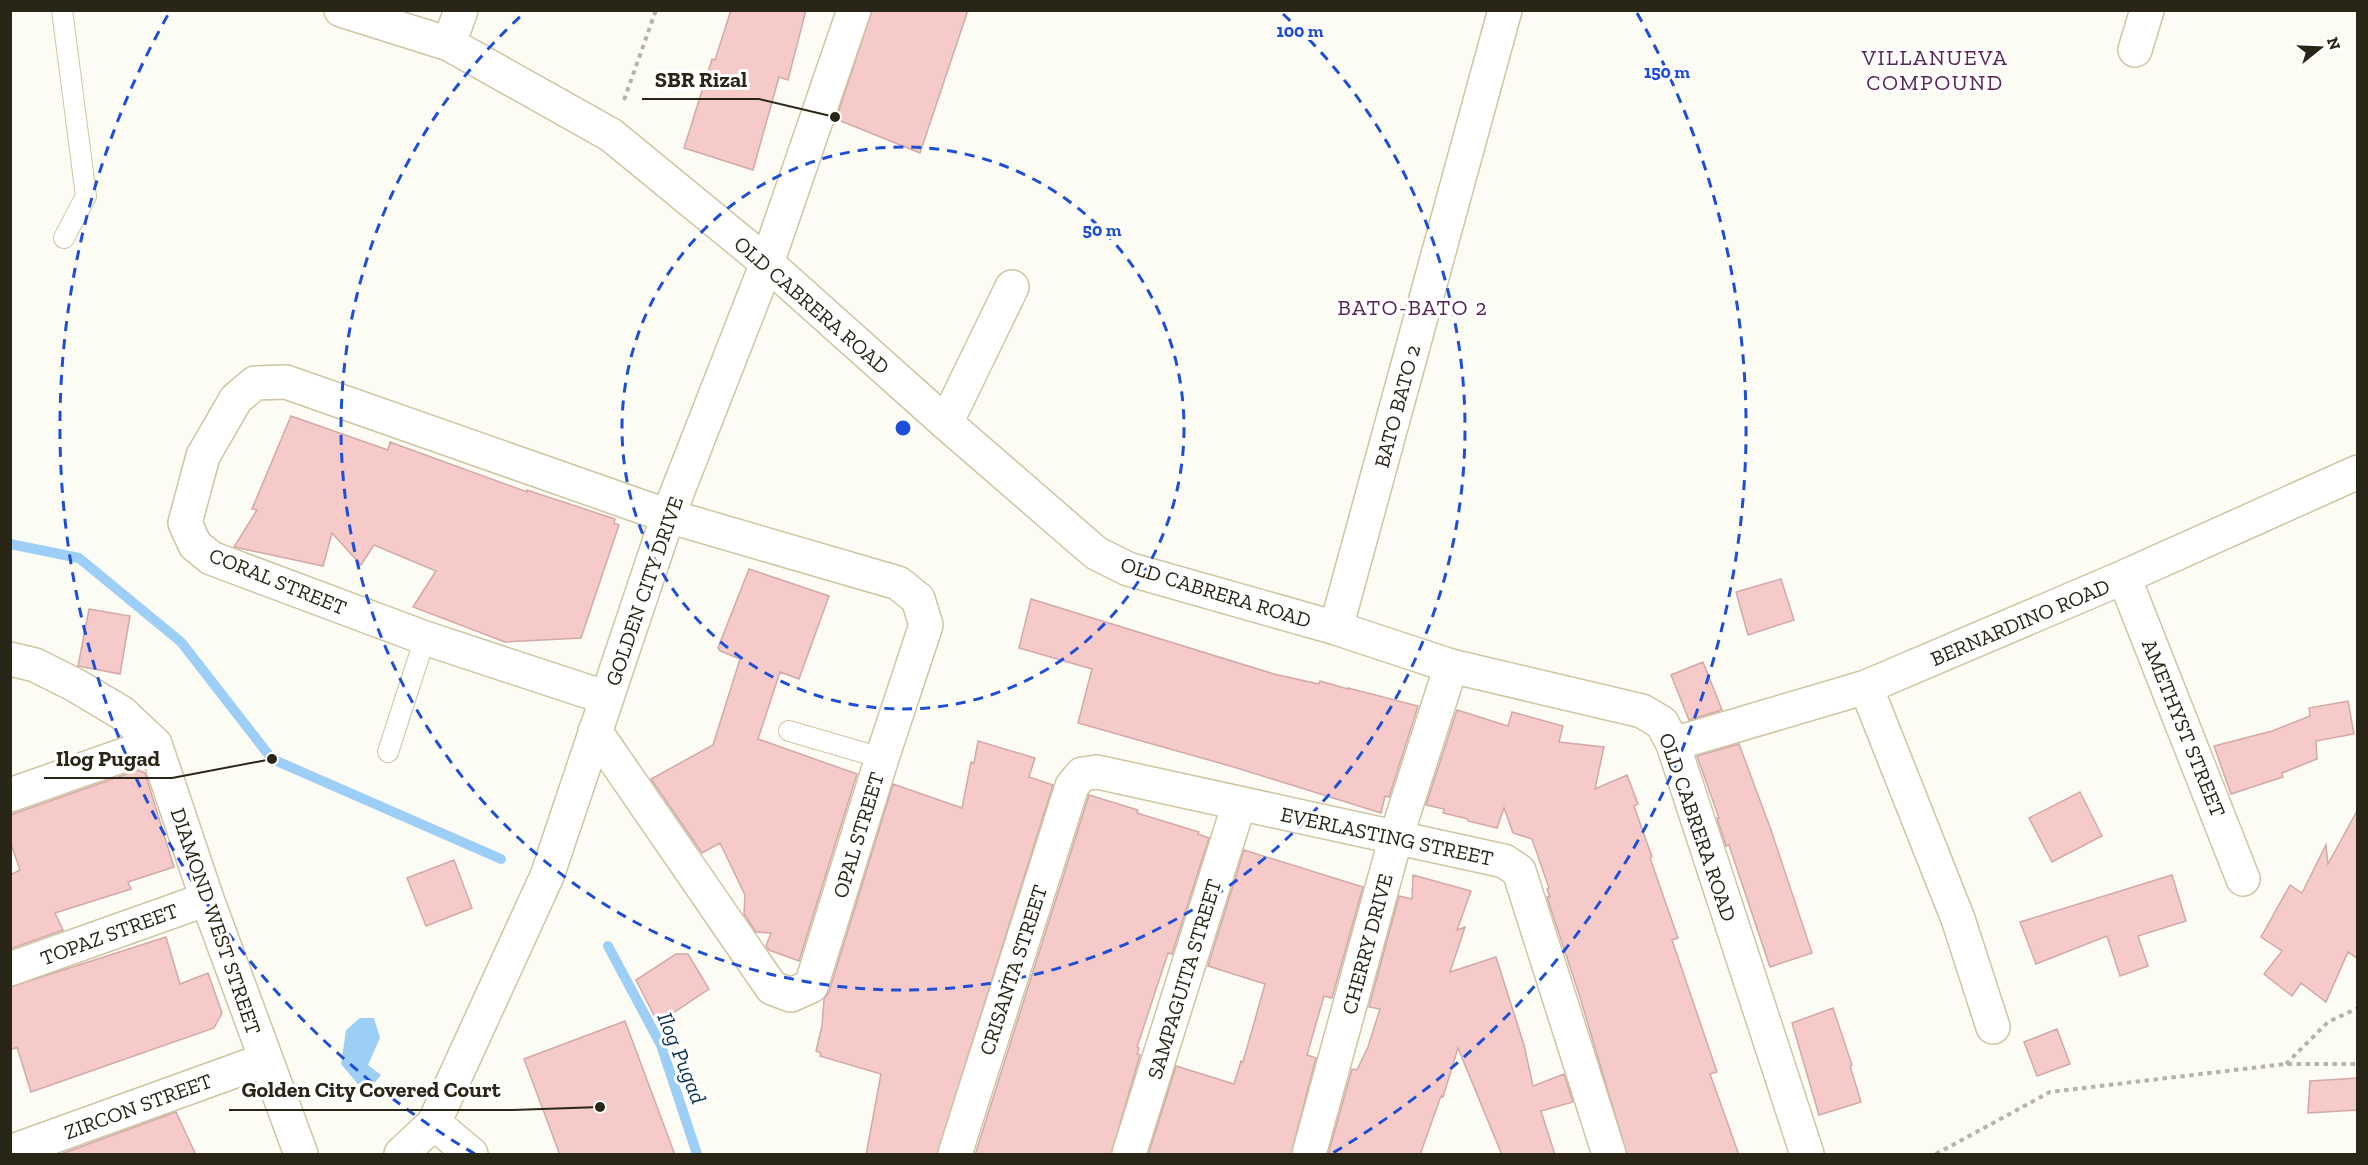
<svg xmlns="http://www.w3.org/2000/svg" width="2368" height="1165" font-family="'Zilla Slab',serif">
  <rect width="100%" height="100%" fill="#fdfcf4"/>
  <!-- water -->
  <path fill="#9dcff6" d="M 360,1018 L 374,1018 L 380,1038 L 368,1065 L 381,1075 L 371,1087 L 362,1089 L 341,1064 L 346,1030 Z"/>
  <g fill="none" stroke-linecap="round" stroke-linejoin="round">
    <!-- stream -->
    <path stroke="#9dcff6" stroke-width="10" d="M 10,544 L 79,558 L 181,642 L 272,759 L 501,859
      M 608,946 L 661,1045 L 697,1154"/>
  </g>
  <!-- building -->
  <path fill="#f5cac8" stroke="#d2a9a7" stroke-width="1.5" d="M 731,10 L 806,10 L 788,80 L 779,77 L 753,170 L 684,148 L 712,59 L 715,60 Z
    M 872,10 L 968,10 L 920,153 L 836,119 Z
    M 291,416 L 388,450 L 390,442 L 527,492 L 527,490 L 615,519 L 614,523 L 619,525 L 581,638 L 505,642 L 413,607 L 436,571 L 374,545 L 361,565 L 332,533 L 323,566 L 234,547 L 257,510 L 252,509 Z
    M 749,569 L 829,596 L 799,679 L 780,672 L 758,739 L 857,774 L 799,961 L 769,950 L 766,946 L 771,933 L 756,932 L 744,914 L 745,895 L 720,843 L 702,853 L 651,779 L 713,745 L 740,659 L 720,651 L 718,648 Z
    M 1781,579 L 1794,620 L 1748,635 L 1736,592 Z
    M 1031,599 L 1274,674 L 1319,684 L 1320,681 L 1348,689 L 1348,688 L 1418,706 L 1389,797 L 1385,796 L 1381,813 L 1237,768 L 1078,723 L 1092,669 L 1019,648 Z
    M 89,609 L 130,616 L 120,674 L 78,666 Z
    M 1703,662 L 1722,710 L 1689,720 L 1671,675 Z
    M 2348,701 L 2354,734 L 2316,741 L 2317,759 L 2282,773 L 2283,777 L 2231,794 L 2214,746 L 2272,731 L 2310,716 L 2309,708 Z
    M 1457,710 L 1508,726 L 1512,712 L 1563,726 L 1559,742 L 1604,747 L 1595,789 L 1627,775 L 1638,804 L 1634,806 L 1652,857 L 1650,858 L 1678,938 L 1672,940 L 1717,1072 L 1710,1074 L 1739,1155 L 1627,1155 L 1579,994 L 1547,897 L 1550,897 L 1547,889 L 1549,888 L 1532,839 L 1513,833 L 1504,808 L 1497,828 L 1468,821 L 1468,819 L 1443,813 L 1444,809 L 1426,805 Z
    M 978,741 L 1035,758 L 1029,777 L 1053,785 L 937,1155 L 866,1155 L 881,1074 L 820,1056 L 821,1053 L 816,1051 L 822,1026 L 824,999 L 829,992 L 893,784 L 962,808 L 971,762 L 974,763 Z
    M 1739,744 L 1771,830 L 1812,953 L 1770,967 L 1729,845 L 1726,846 L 1717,818 L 1719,818 L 1697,756 Z
    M 138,770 L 145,773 L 174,867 L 128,882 L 131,889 L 55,913 L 63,930 L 10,949 L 10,875 L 20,870 L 10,841 L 10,815 Z
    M 2080,792 L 2102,836 L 2052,862 L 2029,818 Z
    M 1089,795 L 1138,810 L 1137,813 L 1199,832 L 1198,834 L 1209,838 L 1172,954 L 1168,953 L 1137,1047 L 1139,1048 L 1137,1054 L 1140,1055 L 1111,1155 L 975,1155 Z
    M 2358,809 L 2358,959 L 2348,952 L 2326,1002 L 2301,983 L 2292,996 L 2264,974 L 2282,951 L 2261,937 L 2290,885 L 2302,893 L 2326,845 L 2328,864 Z
    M 1244,850 L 1363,887 L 1332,998 L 1324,996 L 1307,1055 L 1316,1058 L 1291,1155 L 1148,1155 L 1176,1066 L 1234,1084 L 1241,1061 L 1243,1062 L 1265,984 L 1208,966 Z
    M 454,860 L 472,908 L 426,926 L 407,878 Z
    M 1413,875 L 1471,891 L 1457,930 L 1465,927 L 1450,972 L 1496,957 L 1524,1045 L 1533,1086 L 1564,1074 L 1573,1102 L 1541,1111 L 1555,1155 L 1502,1155 L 1458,1048 L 1443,1097 L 1441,1096 L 1420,1155 L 1328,1155 L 1352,1069 L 1357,1070 L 1368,1047 L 1380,1009 L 1369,1007 L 1399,896 L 1412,899 Z
    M 2172,875 L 2186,921 L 2138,936 L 2148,966 L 2120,976 L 2107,936 L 2036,964 L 2020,922 Z
    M 166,937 L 180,984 L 208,973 L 222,1013 L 214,1028 L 31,1092 L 17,1047 L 10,1050 L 10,987 Z
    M 676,954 L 688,954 L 709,989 L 658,1023 L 636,980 Z
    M 1833,1008 L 1852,1065 L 1850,1066 L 1861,1102 L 1819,1115 L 1792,1023 Z
    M 625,1021 L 675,1155 L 560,1155 L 524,1059 Z
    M 2057,1029 L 2070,1064 L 2037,1076 L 2024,1042 Z
    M 2358,1078 L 2358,1110 L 2308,1113 L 2310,1081 Z
    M 176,1112 L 196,1155 L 58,1155 Z"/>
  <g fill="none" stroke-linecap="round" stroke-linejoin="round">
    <!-- service casing -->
    <g stroke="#cec5a2" stroke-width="22">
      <path id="service" d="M 62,10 L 86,196 L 64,238
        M 789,731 L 882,758
        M 388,752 L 425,638"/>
    </g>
    <!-- minor casing -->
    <g stroke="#cec5a2" stroke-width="36">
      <path id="minor" d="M 449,44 L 461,10
        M 2135,50 L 2147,10
        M 946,423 L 1012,287
        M 2124,577 L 2243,879
        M 1336,628 L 1505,10
        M 10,659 L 35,665 L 75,685 L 122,713 L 155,744 L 207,899 L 301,1154
        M 1866,687 L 1958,919 L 1993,1027
        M 595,731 L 772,988 L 791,995 L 811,986 L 882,758 L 926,625 L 918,599 L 898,583 L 668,516 L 286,382 L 255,383 L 236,399 L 203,456 L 185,523 L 195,545 L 211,558 L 425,638 L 607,698
        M 1673,744 L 1866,687 L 2124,577 L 2358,472
        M 10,795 L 155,744
        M 10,969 L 207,899
        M 434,1123 L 471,1154
        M 10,1152 L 265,1060
        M 401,1154 L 434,1123 L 547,876 L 668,516 L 767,263
        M 955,1154 L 1072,786 L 1082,774 L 1097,772 L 1504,861 L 1519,871 L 1609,1154
        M 1129,1154 L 1239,804
        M 1309,1154 L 1396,837 L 1451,666"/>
    </g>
    <!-- tertiary casing -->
    <g stroke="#cec5a2" stroke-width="36">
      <path id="tertiary" d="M 341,10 L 449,44 L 611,135 L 767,263 L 946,423 L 1096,553 L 1128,569 L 1336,628 L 1451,666 L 1642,711 L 1662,723 L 1673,744 L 1807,1154
        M 767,263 L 854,10"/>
    </g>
    <!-- path -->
    <path stroke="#b5b4aa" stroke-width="4" stroke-dasharray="4.5 4.5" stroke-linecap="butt" d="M 624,100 L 656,10
      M 2286,1064 L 2328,1022 L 2358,1008
      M 1936,1154 L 2050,1092 L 2285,1064 L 2358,1064"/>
    <!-- service -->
    <use href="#service" stroke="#fff" stroke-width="20"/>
    <!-- minor -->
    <use href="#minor" stroke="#fff" stroke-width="33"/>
    <!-- tertiary -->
    <use href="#tertiary" stroke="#fff" stroke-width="33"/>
  </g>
  <!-- distance rings -->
  <g fill="none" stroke="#1d4ed8" stroke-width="3" stroke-dasharray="10 8">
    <circle cx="903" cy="428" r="281"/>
    <path d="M1283 14A562 562 0 1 1 523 14"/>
    <path d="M475 1154A843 843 0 0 1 169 13M1637 13A843 843 0 0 1 1331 1154"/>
  </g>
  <g text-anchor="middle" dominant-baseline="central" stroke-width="6" stroke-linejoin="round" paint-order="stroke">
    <!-- street labels -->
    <g font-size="21" fill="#292618" stroke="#fff">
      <text transform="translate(812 305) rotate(41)">OLD CABRERA ROAD</text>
      <text transform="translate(1397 406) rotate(-75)">BATO BATO 2</text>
      <text transform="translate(278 581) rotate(22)">CORAL STREET</text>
      <text transform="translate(644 591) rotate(-71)">GOLDEN CITY DRIVE</text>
      <text transform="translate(1216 592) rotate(17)">OLD CABRERA ROAD</text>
      <text transform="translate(2020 622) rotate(-23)">BERNARDINO ROAD</text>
      <text transform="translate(2184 728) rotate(68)">AMETHYST STREET</text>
      <text transform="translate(1698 827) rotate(71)">OLD CABRERA ROAD</text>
      <text transform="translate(858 835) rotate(-73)">OPAL STREET</text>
      <text transform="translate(1387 836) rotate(12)">EVERLASTING STREET</text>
      <text transform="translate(216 921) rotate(71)">DIAMOND WEST STREET</text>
      <text transform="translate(109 934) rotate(-20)">TOPAZ STREET</text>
      <text transform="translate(1367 944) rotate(-75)">CHERRY DRIVE</text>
      <text transform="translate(1013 970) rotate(-72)">CRISANTA STREET</text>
      <text transform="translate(1184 979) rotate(-73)">SAMPAGUITA STREET</text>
      <text transform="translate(138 1106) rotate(-20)">ZIRCON STREET</text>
    </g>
    <!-- neighbourhood labels -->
    <g font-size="22" letter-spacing="1.5" fill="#592656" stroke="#fff">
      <text x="1935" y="57">VILLANUEVA<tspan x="1935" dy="25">COMPOUND</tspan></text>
      <text x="1413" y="307">BATO-BATO 2</text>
    </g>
    <!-- water labels -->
    <g font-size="22" font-style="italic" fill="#0a324c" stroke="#fff">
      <text transform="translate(682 1058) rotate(68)">Ilog Pugad</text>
    </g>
  </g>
  <circle cx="903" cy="428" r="9" fill="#1d4ed8" stroke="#fff" stroke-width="3"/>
  <g font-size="18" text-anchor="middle" font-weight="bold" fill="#1d4ed8" stroke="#fff" stroke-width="6" stroke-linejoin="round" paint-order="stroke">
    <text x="1300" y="37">100 m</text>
    <text x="1667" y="78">150 m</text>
    <text x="1102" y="236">50 m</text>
  </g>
  <!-- callouts -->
  <path fill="none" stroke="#292618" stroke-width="2" d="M835 117L759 99H642M272 759L172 778H44M600 1107L513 1110H229"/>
  <g fill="#292618" stroke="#fff" stroke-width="2">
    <circle cx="835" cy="117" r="6"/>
    <circle cx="272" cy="759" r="6"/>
    <circle cx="600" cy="1107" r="6"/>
  </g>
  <g font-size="22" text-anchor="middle" font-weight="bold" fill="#292618" stroke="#fff" stroke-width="6" stroke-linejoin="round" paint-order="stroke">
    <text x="701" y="87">SBR Rizal</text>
    <text x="108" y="766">Ilog Pugad</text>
    <text x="371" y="1097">Golden City Covered Court</text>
  </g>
  <!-- border -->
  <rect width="2368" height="1165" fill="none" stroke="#292618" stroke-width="24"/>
  <!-- north arrow -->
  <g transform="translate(2320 48) rotate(72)" stroke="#ffffff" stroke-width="4.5" paint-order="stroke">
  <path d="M0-4.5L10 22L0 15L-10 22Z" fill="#292618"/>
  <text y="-9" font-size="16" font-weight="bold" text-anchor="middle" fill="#292618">N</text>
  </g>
</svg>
